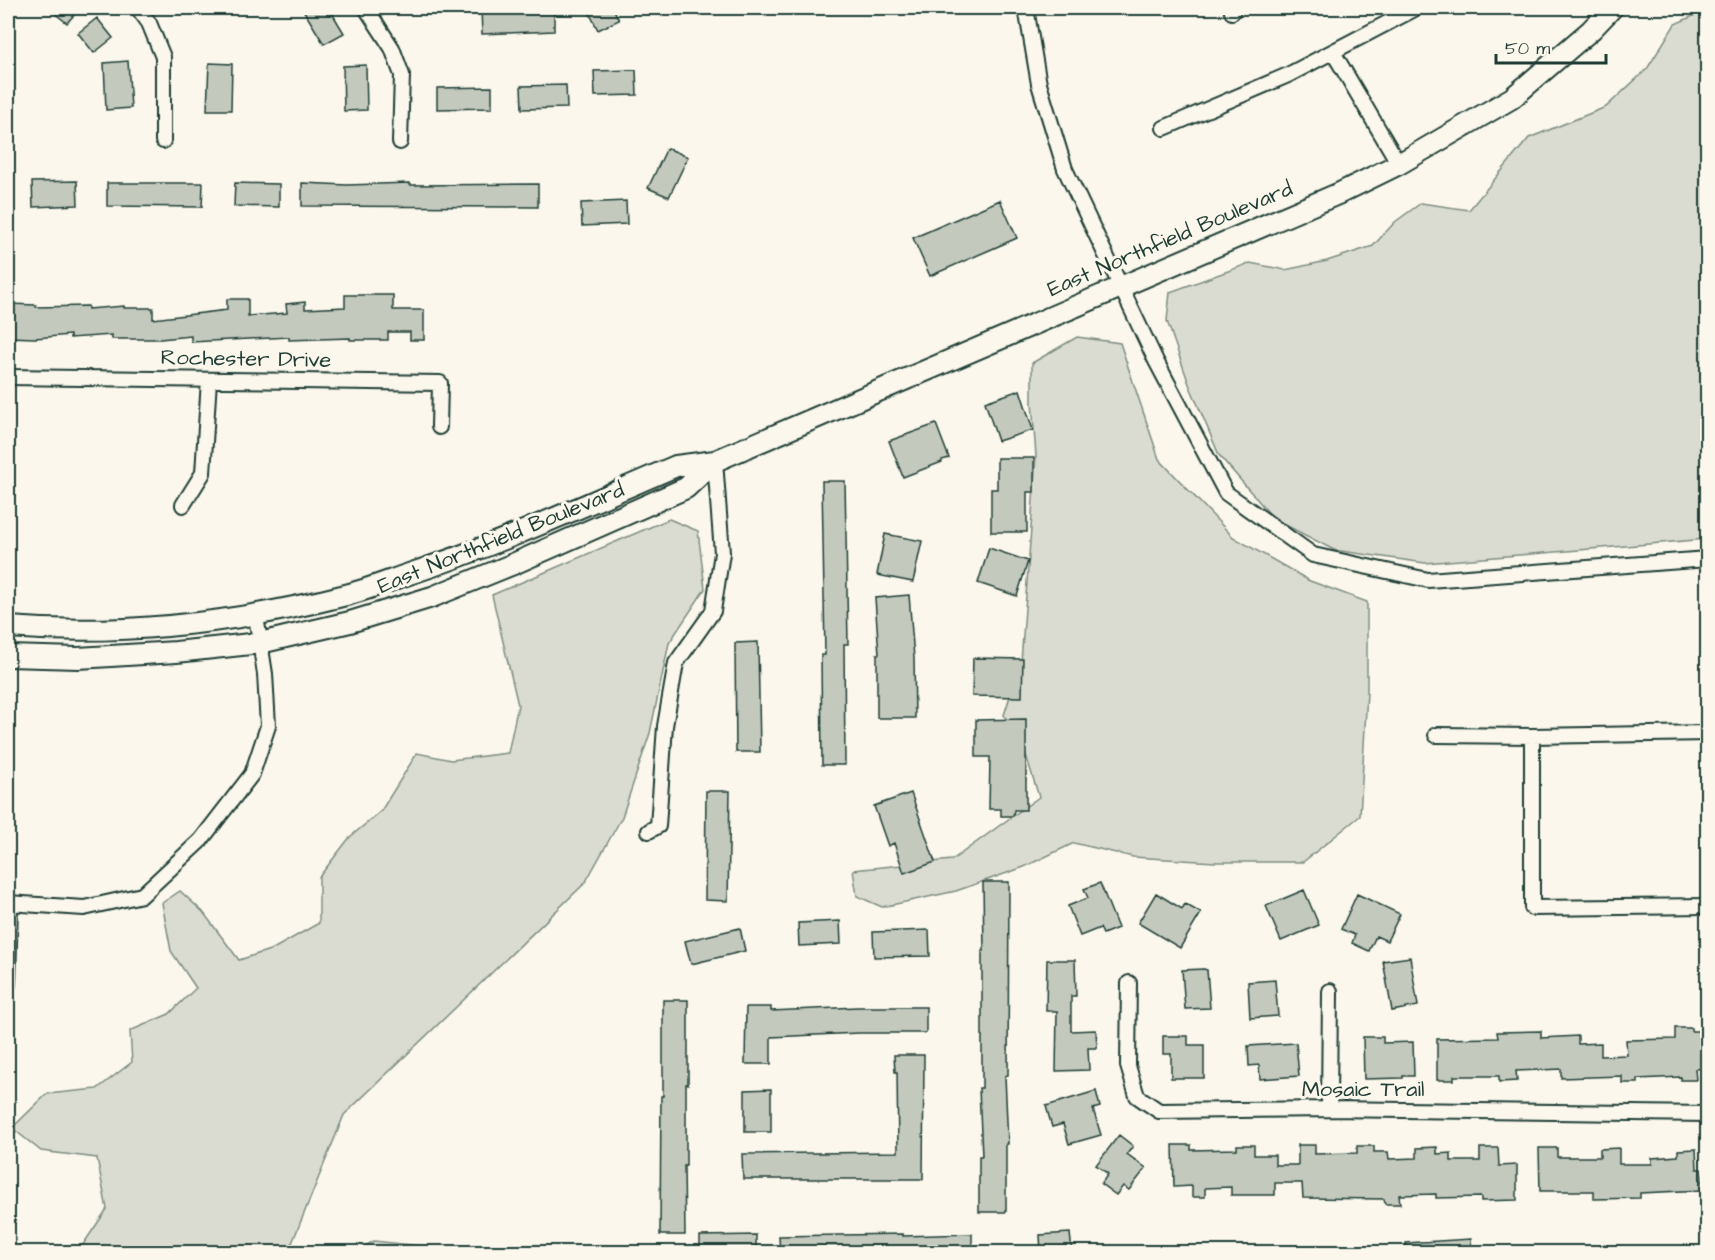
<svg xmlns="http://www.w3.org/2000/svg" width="1715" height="1260" font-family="'Architects Daughter',sans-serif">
  <rect width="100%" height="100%" fill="#fbf7ec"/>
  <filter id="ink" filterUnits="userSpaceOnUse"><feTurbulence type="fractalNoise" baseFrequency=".0167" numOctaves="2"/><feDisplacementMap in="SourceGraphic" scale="12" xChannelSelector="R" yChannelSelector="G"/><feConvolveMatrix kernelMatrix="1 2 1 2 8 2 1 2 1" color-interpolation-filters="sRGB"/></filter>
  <g filter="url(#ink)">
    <!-- green -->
    <path fill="#dbdcd1" stroke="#7d8c82" stroke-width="1.5" d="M 1707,10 L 1707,539 L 1425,563 L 1334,550 L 1274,519 L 1219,455 L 1189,384 L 1167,321 L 1170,292 L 1250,263 L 1285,270 L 1327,261 L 1373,246 L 1395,222 L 1421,203 L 1469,210 L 1529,138 L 1606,107 L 1647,69 L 1675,24 Z
      M 1077,337 L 1120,343 L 1159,459 L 1233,537 L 1310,581 L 1367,602 L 1367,692 L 1360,816 L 1303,862 L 1215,862 L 1133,857 L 1074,843 L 1024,867 L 956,891 L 882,907 L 857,896 L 853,870 L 952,860 L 1039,797 L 1026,755 L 1004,715 L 1021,662 L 1031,529 L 1036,456 L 1032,402 L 1032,363 Z
      M 669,519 L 698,531 L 705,589 L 669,643 L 650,733 L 622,817 L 585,883 L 344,1115 L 290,1248 L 302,1252 L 78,1252 L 107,1209 L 97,1158 L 41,1151 L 12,1128 L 47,1094 L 97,1089 L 132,1062 L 130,1031 L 169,1014 L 196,988 L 171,951 L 162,903 L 180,891 L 203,912 L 239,960 L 273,949 L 319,923 L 319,877 L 350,837 L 381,811 L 417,753 L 451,760 L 508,753 L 518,705 L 492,595 Z
      M 374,1241 L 477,1252 L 354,1252 Z"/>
    <!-- building -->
    <path fill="#c4c9be" stroke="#1f3d34" stroke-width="1.5" d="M 48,8 L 80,8 L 67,23 Z
      M 302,8 L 329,8 L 344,33 L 324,44 Z
      M 512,8 L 554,9 L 554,31 L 482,34 L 481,9 Z
      M 587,8 L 613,8 L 619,20 L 598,30 Z
      M 97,18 L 113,38 L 94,53 L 78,33 Z
      M 128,61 L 131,108 L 106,110 L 104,63 Z
      M 209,63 L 232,64 L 231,110 L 207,110 Z
      M 366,65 L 367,110 L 344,111 L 343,66 Z
      M 636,70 L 637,95 L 595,96 L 594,71 Z
      M 566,85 L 567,108 L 522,109 L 521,86 Z
      M 492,87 L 492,108 L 437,109 L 437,88 Z
      M 667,148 L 688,157 L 669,197 L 648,188 Z
      M 77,181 L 78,205 L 33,207 L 32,182 Z
      M 107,183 L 203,183 L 202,207 L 107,206 Z
      M 235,183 L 279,184 L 279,207 L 234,206 Z
      M 302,183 L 347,185 L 410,183 L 410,185 L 538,184 L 538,207 L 302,206 Z
      M 1000,200 L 1017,238 L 930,276 L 913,238 Z
      M 626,201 L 627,224 L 582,226 L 581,203 Z
      M 345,295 L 393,295 L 393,310 L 424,310 L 424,340 L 410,340 L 410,332 L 388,332 L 388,340 L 350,340 L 350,338 L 289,340 L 289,337 L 191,342 L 191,336 L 160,339 L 112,339 L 112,335 L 70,338 L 70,335 L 35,338 L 8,337 L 8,304 L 36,305 L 36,307 L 88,306 L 88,309 L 124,306 L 124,308 L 153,308 L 153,319 L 227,310 L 227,299 L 248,299 L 248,316 L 287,313 L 286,304 L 305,302 L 305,309 L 345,307 Z
      M 1020,390 L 1033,430 L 998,441 L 985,402 Z
      M 936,424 L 949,458 L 942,460 L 942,462 L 903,477 L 889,441 Z
      M 997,458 L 1034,458 L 1034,492 L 1027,492 L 1027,532 L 991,532 L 991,489 L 997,489 Z
      M 822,481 L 845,481 L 848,644 L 844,644 L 845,765 L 822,765 L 821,655 L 825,655 Z
      M 885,534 L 922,541 L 913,582 L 877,575 Z
      M 989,548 L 1028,561 L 1017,596 L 978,583 Z
      M 909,595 L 914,658 L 915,718 L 877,718 L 877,654 L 879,654 L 875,598 Z
      M 758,642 L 760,752 L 736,752 L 735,643 Z
      M 973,658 L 1023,659 L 1022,697 L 972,696 Z
      M 1026,719 L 1026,810 L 1014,810 L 1013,816 L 1001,816 L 1001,809 L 989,809 L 990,757 L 976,757 L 976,720 Z
      M 706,791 L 730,791 L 728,901 L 705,900 Z
      M 911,793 L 935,862 L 904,873 L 894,843 L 888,846 L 874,806 Z
      M 983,882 L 1009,882 L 1008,1075 L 1005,1076 L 1008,1144 L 1006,1144 L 1006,1212 L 979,1212 L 979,1156 L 982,1156 L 979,1088 L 982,1088 L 982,951 L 984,951 Z
      M 1100,883 L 1118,928 L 1103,934 L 1100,928 L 1080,936 L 1068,906 L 1088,898 L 1084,889 Z
      M 1304,890 L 1319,925 L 1281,941 L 1266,906 Z
      M 1156,893 L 1182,909 L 1185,904 L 1201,913 L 1180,948 L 1138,923 Z
      M 1357,894 L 1400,914 L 1387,941 L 1376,936 L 1369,951 L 1352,943 L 1355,935 L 1341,929 Z
      M 840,921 L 841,944 L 799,946 L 798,923 Z
      M 740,928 L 745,951 L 691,964 L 685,941 Z
      M 929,930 L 930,956 L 874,957 L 873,932 Z
      M 1410,957 L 1418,1006 L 1392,1011 L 1383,961 Z
      M 1047,960 L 1075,960 L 1076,996 L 1071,996 L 1071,1031 L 1096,1030 L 1097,1048 L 1088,1048 L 1089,1070 L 1056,1071 L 1057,1011 L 1046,1011 Z
      M 1204,969 L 1207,970 L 1210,1008 L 1185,1009 L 1182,970 Z
      M 1275,980 L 1278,1016 L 1250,1018 L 1248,982 Z
      M 663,1000 L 688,1000 L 688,1084 L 686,1084 L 686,1166 L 684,1166 L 685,1235 L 660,1235 L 661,1096 L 663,1096 Z
      M 746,1007 L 771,1007 L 771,1011 L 858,1007 L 926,1007 L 926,1033 L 859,1033 L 771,1037 L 771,1064 L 745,1064 Z
      M 1675,1028 L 1691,1028 L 1691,1031 L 1707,1031 L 1707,1068 L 1695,1069 L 1696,1080 L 1681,1080 L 1681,1077 L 1638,1079 L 1638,1083 L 1622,1083 L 1622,1076 L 1561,1078 L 1561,1069 L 1516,1071 L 1517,1081 L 1499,1082 L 1499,1076 L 1454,1076 L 1454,1080 L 1437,1080 L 1437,1039 L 1498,1038 L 1497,1032 L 1541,1031 L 1541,1038 L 1578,1036 L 1578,1044 L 1601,1043 L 1601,1056 L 1627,1055 L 1626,1040 L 1675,1039 Z
      M 1163,1036 L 1188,1036 L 1188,1045 L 1204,1045 L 1204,1078 L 1171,1078 L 1171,1054 L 1163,1054 Z
      M 1363,1037 L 1383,1037 L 1383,1043 L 1413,1042 L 1414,1076 L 1403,1076 L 1403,1078 L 1364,1079 Z
      M 1296,1043 L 1299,1076 L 1260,1079 L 1259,1065 L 1249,1066 L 1248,1046 Z
      M 894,1055 L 924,1055 L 923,1179 L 743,1179 L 742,1154 L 898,1152 L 897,1072 L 895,1072 Z
      M 771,1089 L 771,1132 L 745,1132 L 745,1090 Z
      M 1096,1091 L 1100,1107 L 1093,1109 L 1101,1135 L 1069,1144 L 1063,1124 L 1052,1127 L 1046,1106 Z
      M 1119,1135 L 1133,1146 L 1127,1154 L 1146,1168 L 1129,1190 L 1123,1186 L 1116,1195 L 1101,1184 L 1108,1174 L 1096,1165 Z
      M 1173,1145 L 1191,1145 L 1191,1150 L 1237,1149 L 1237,1145 L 1254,1145 L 1254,1155 L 1275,1155 L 1275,1165 L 1298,1165 L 1298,1145 L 1315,1145 L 1315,1154 L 1357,1153 L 1357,1146 L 1374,1146 L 1374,1152 L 1388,1152 L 1389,1159 L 1417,1158 L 1417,1148 L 1437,1147 L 1437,1154 L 1451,1153 L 1451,1161 L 1480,1161 L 1480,1148 L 1498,1148 L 1499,1166 L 1517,1165 L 1517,1200 L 1481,1201 L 1481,1197 L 1436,1198 L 1436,1194 L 1399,1195 L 1400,1204 L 1385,1204 L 1384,1199 L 1303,1198 L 1302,1183 L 1275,1183 L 1275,1195 L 1231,1195 L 1231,1187 L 1205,1188 L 1205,1197 L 1192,1197 L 1192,1186 L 1174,1187 Z
      M 1539,1148 L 1557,1148 L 1557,1157 L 1600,1157 L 1600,1149 L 1619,1148 L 1619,1164 L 1652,1164 L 1652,1158 L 1678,1156 L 1678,1150 L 1696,1149 L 1697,1169 L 1701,1169 L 1703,1190 L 1640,1193 L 1640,1198 L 1594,1199 L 1594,1191 L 1540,1191 Z
      M 1070,1233 L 1072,1252 L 1041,1252 L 1040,1235 Z
      M 903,1234 L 903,1236 L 972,1234 L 972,1252 L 780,1252 L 779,1236 Z
      M 756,1235 L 756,1252 L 700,1252 L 700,1236 Z
      M 1471,1239 L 1472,1252 L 1406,1252 L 1406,1243 Z"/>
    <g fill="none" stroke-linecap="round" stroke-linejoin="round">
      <!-- minor casing -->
      <g stroke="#1f3d34" stroke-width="18">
        <path id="minor" d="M 138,8 L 149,23 L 163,57 L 163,141
          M 366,8 L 392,48 L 402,75 L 400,142
          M 1026,8 L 1039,84 L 1065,169 L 1156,361 L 1226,493 L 1313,555 L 1428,580 L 1708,559
          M 1232,12 L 1234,8
          M 1333,52 L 1399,164
          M 1164,128 L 1288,75 L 1416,8
          M 8,377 L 440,383 L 439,427
          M 183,505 L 203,473 L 209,380
          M 1708,733 L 1532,736 L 1532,908 L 1708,906
          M 1436,735 L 1532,736
          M 649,831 L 658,826 L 665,726 L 676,663 L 713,611 L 722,553 L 715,461
          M 8,903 L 84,908 L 142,895 L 201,840 L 252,774 L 268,726 L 265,674 L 256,616
          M 1129,983 L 1128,1066 L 1137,1096 L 1159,1111 L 1329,1109 L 1708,1114
          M 8,984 L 10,903
          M 1329,1109 L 1330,991"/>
      </g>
      <!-- secondary casing -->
      <g stroke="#1f3d34" stroke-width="24">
        <path id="secondary" d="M 8,627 C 121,636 236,623 346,595 C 366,590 386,582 406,575 C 498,545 587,504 676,466 L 715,461 L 1340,193 L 1399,164 L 1512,98 L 1591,30 L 1612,8
          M 8,656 L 78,658 L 176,652 L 260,643 L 350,622 L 432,597 L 511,565 L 686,488 L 715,461"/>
      </g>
      <!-- minor -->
      <use href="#minor" stroke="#fbf7ec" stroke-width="14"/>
      <!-- secondary -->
      <use href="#secondary" stroke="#fbf7ec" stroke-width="20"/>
    </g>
  </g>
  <g text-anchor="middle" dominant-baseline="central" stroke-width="6" stroke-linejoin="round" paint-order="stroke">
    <!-- street labels -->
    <g font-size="22" fill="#1f3d34" stroke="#fbf7ec">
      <text transform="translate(1170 239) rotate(-23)">East Northfield Boulevard</text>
      <text transform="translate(246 359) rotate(1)">Rochester Drive</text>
      <text transform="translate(501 538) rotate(-22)">East Northfield Boulevard</text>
      <text x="1363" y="1089">Mosaic Trail</text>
    </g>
  </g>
  <!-- margin -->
  <rect width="1715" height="1260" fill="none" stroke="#fbf7ec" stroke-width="30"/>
  <rect x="15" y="15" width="1685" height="1230" fill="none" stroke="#1f3d34" stroke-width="2" filter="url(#ink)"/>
  <!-- scale -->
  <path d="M1496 54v9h110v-9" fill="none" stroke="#1f3d34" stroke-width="3"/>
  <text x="1505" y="54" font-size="18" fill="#1f3d34" stroke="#fbf7ec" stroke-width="4.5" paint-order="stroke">50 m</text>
</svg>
